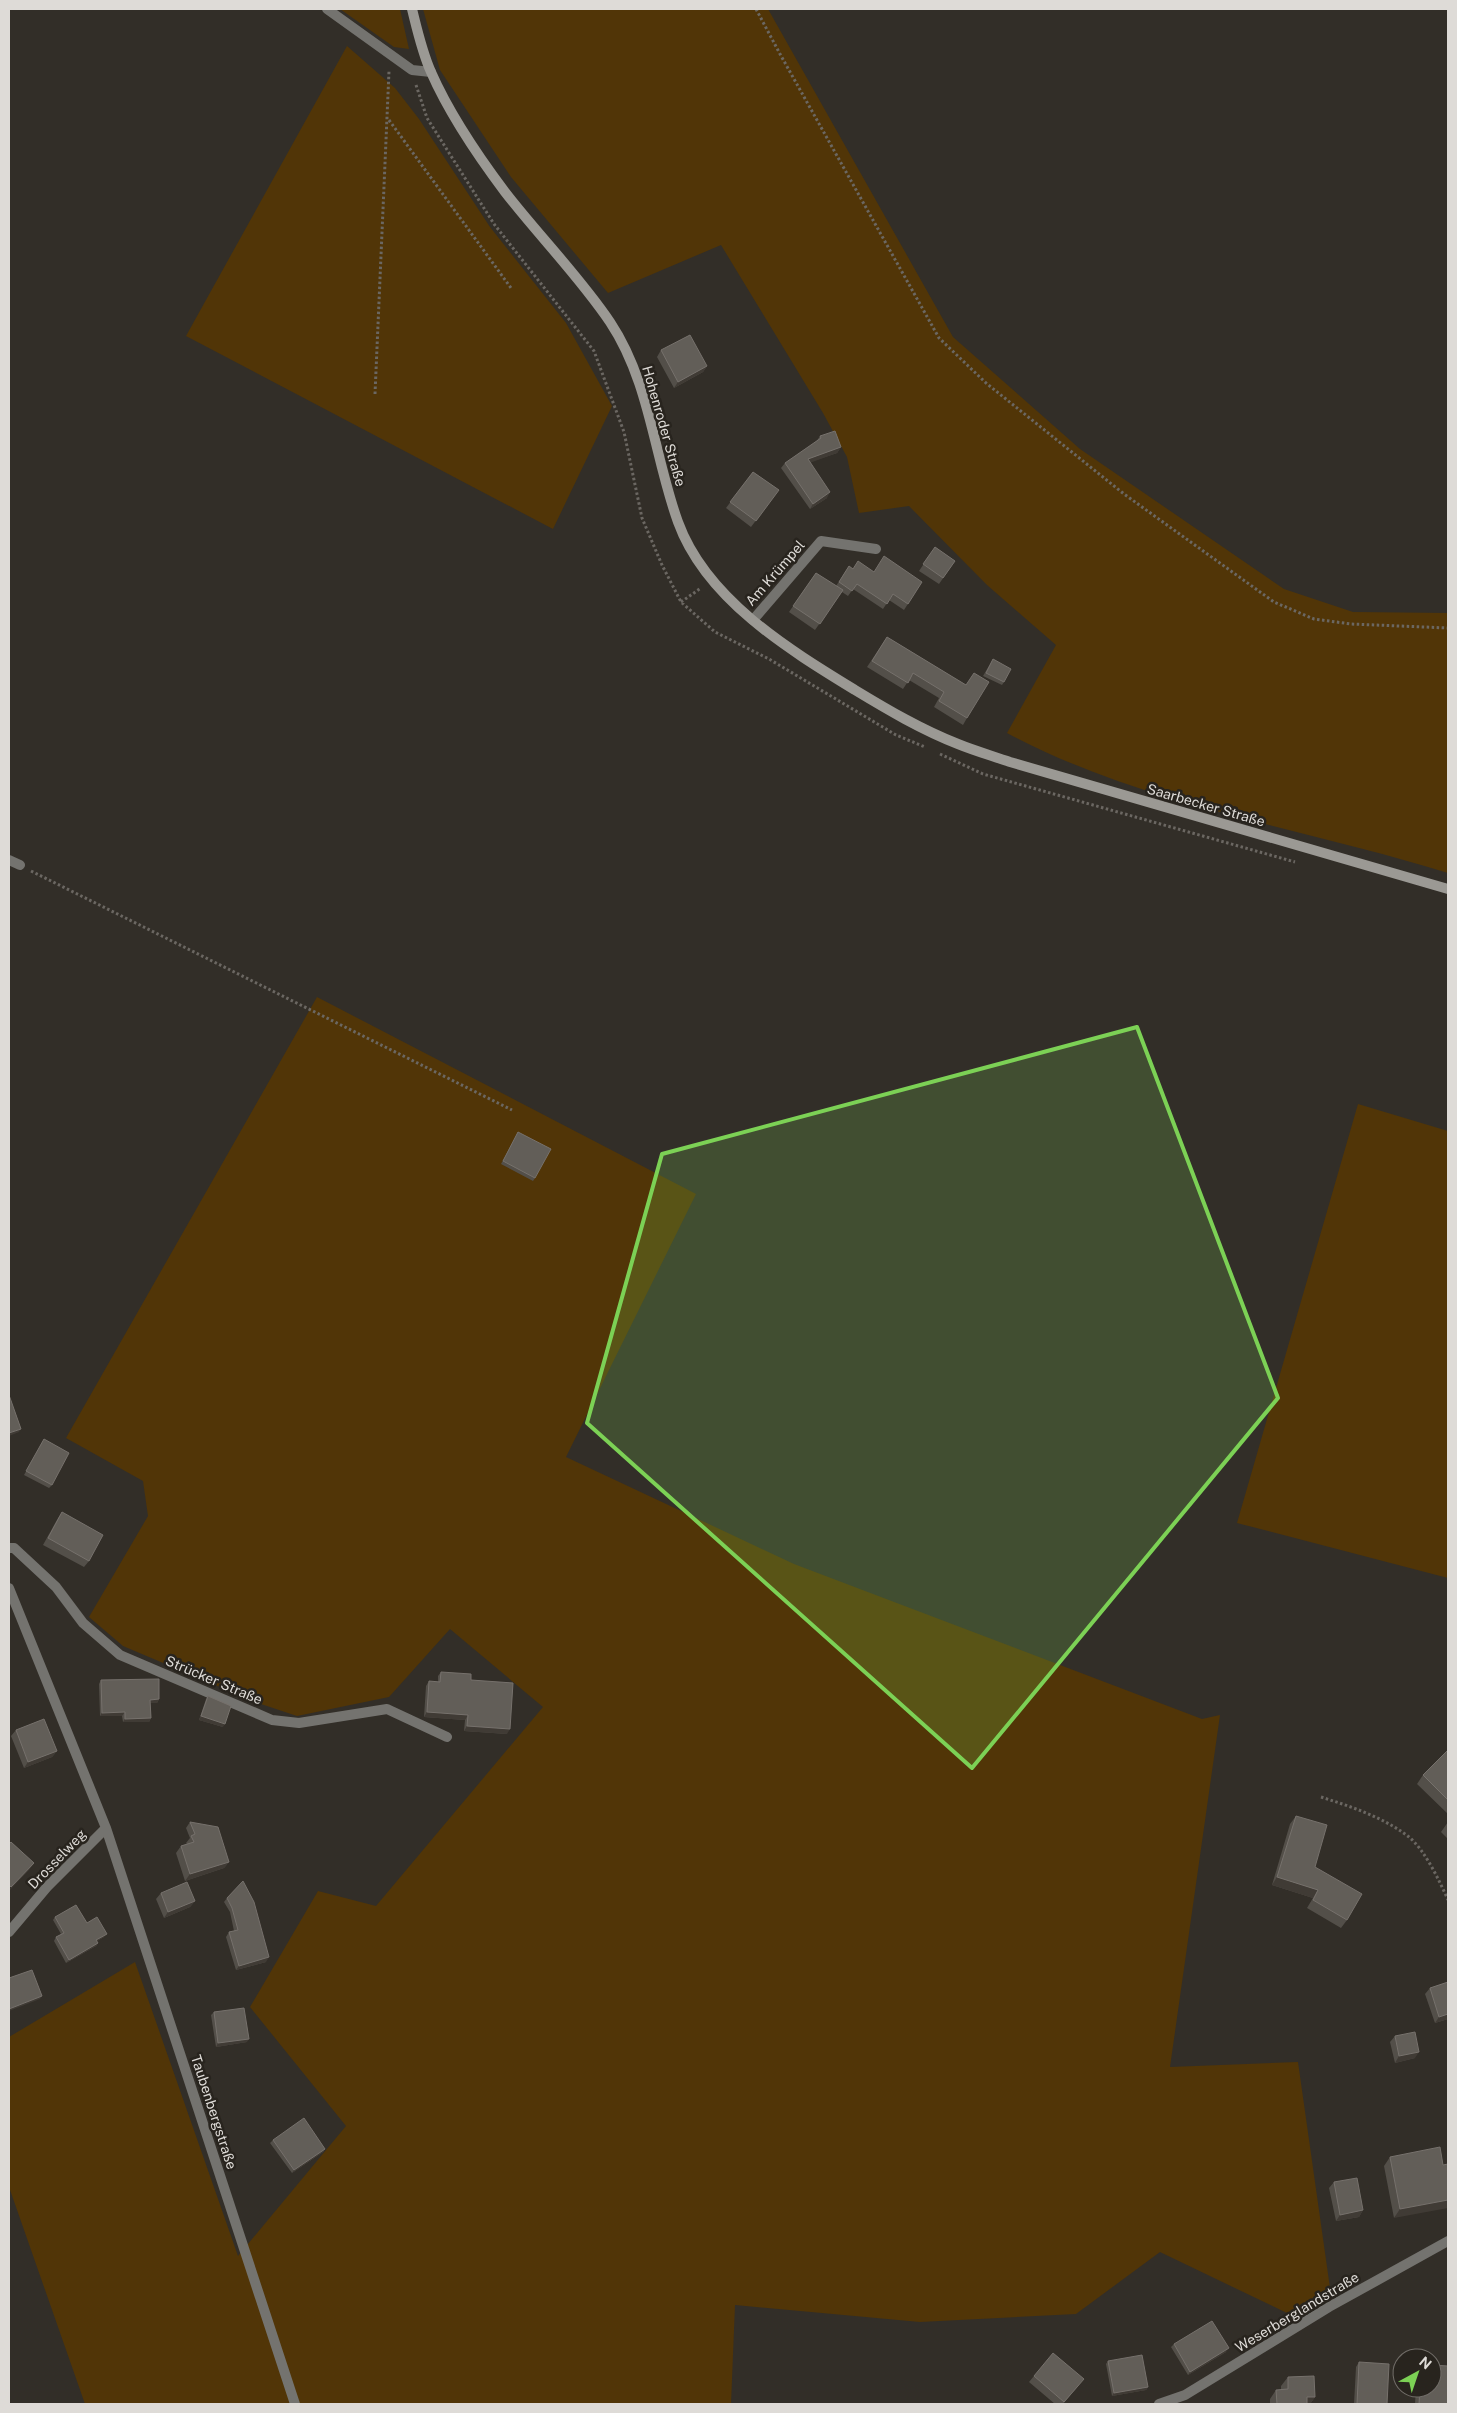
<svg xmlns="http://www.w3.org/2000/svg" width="1457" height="2413" font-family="'Public Sans',sans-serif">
  <rect width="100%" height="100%" fill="#322e28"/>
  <!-- green -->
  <path fill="#513507" d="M 340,9 L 400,9 L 409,49 L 394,47 Z
    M 423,9 L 768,9 L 953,337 L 1080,449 L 1284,589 L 1353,612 L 1448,613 L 1448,873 C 1304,828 1141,805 1007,733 L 1056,645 L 987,585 L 909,506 L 859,513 L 847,457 L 823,413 L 721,245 L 608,293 L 511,177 L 440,70 Z
    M 347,46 L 395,88 L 419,119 L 490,227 L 566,323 L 612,406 L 553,529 L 186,336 Z
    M 317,997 L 696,1194 L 566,1457 L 794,1564 L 1202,1719 L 1220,1715 L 1170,2067 L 1298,2062 L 1330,2288 L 1289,2314 L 1160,2252 L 1076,2314 L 920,2322 L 735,2305 L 731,2404 L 85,2404 L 9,2187 L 9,2037 L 135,1962 L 238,2256 L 346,2126 L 250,2007 L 318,1891 L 376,1906 L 543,1707 L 450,1629 L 389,1697 L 297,1716 L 258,1703 L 123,1646 L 89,1617 L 148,1516 L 143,1481 L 66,1438 Z
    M 1358,1104 L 1448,1131 L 1448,1578 L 1237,1523 Z"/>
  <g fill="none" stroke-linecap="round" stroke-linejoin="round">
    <!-- path -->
    <path stroke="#6b6762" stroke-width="3" stroke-dasharray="2.5 2.5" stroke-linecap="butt" d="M 756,9 L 780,54 L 939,338 L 986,383 L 1124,494 L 1274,602 L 1314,619 L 1351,624 L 1448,628
      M 416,85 L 427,118 L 494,224 L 594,351 L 624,432 L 642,518 L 662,565 L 681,602 L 715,632 L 769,659 L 896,735 L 925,747
      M 389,120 L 511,288
      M 375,394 L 389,71
      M 681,602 L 701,588
      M 940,754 L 983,774 L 1295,862
      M 31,871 L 512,1110
      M 1321,1797 C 1352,1807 1383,1817 1409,1837 C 1425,1850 1440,1882 1448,1900"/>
    <!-- minor -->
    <path stroke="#74736f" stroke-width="10" d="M 327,9 L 412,70 L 431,72
      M 753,620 L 821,541 L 876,549
      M 9,860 L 20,865
      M 9,1548 L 14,1548 L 56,1587 L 83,1623 L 120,1655 L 272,1720 L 299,1723 L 387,1709 L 447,1737
      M 9,1588 L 106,1828 L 295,2404
      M 9,1932 L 47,1887 L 106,1828
      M 1159,2404 L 1185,2395 L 1329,2307 L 1448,2241"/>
    <!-- secondary -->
    <path stroke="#9b9994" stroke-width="10" d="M 412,9 C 417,29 422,52 431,72 C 449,113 478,156 505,192 C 539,236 579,276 610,322 C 650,382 654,456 678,522 C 706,599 788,649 855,690 C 888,710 922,730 958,744 C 975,751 993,756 1010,762 L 1448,889"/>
  </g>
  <!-- wall -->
  <path fill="#534f49" d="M 661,350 L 707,366 L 703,372 L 674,388 L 657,357 Z
    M 820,436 L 841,447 L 837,453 L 810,462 L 827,498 L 810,509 L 781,468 L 785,463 L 816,442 Z
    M 753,472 L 779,490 L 751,527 L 726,508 Z
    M 935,547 L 955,561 L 939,584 L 919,571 Z
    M 849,566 L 853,569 L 874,572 L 922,582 L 904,610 L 889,600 L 883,609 L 853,589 L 848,596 L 842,592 L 815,630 L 789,612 L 816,573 L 836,586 Z
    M 887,637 L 966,685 L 967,718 L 963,725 L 934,707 L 939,698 L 909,680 L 903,689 L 867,667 Z
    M 993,659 L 1004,682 L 1002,685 L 983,676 Z
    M 518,1132 L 535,1178 L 533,1181 L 501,1164 Z
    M 44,1439 L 52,1485 L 49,1488 L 24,1475 Z
    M 62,1512 L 89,1561 L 84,1567 L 43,1545 L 58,1518 Z
    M 441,1672 L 471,1680 L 507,1734 L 464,1731 L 465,1720 L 424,1717 L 426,1686 L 429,1681 L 438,1682 L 438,1676 Z
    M 101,1680 L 159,1699 L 157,1703 L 150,1703 L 151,1718 L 149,1722 L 123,1722 L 122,1716 L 100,1716 L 99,1684 Z
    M 208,1696 L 223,1727 L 199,1720 L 206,1699 Z
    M 16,1730 L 57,1751 L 52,1757 L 24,1768 L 11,1736 Z
    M 1448,1750 L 1448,1814 L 1417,1784 L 1423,1775 Z
    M 1296,1816 L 1315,1867 L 1347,1920 L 1341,1928 L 1307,1908 L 1313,1898 L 1272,1885 L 1290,1824 Z
    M 190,1822 L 229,1862 L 224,1868 L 185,1881 L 176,1853 L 181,1846 L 187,1844 L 186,1843 L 190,1838 L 186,1828 Z
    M 1448,1822 L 1448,1839 L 1441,1832 Z
    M 161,1893 L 195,1901 L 190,1907 L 164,1918 L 156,1899 Z
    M 227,1898 L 266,1962 L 236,1970 L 226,1937 L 229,1932 L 234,1931 L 230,1912 L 224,1902 Z
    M 55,1917 L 104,1937 L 97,1941 L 98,1943 L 96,1946 L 66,1963 L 54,1941 L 56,1937 L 61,1934 L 53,1920 Z
    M 1448,1982 L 1448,2019 L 1435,2023 L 1425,1994 L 1430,1988 Z
    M 214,2012 L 247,2042 L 216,2047 L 211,2015 Z
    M 1395,2036 L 1415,2058 L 1395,2063 L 1390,2042 Z
    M 273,2140 L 325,2149 L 323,2152 L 292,2173 L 270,2143 Z
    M 1390,2157 L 1443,2165 L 1394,2218 L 1384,2166 Z
    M 1334,2182 L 1363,2210 L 1359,2217 L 1336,2221 L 1329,2188 Z
    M 1174,2344 L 1226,2352 L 1188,2375 L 1171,2347 Z
    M 1108,2361 L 1148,2387 L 1146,2390 L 1112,2396 L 1106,2364 Z
    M 1359,2362 L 1387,2404 L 1354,2404 L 1356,2367 Z
    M 1034,2376 L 1079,2385 L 1063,2404 L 1055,2404 L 1029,2382 Z
    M 1288,2377 L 1315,2397 L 1310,2404 L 1270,2404 L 1270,2399 L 1276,2390 L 1281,2390 L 1281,2386 Z
    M 1416,2388 L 1432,2388 L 1448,2404 L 1415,2404 Z"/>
  <!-- shaded-wall -->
  <path fill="#403b35" d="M 707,366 L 703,372 L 674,388 L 678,382 Z
    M 841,447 L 837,453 L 804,465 L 808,459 Z
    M 830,492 L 827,498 L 810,509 L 813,504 Z
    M 21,1429 L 19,1432 L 9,1436 L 9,1433 Z
    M 159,1699 L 157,1703 L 148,1703 L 150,1700 Z
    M 125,1712 L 122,1716 L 100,1716 L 102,1713 Z
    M 427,1712 L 468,1715 L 465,1720 L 424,1717 Z
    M 201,1716 L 225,1724 L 223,1727 L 199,1720 Z
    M 151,1718 L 149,1722 L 123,1722 L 125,1719 Z
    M 467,1726 L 510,1729 L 507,1734 L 464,1731 Z
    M 57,1751 L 52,1757 L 24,1768 L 28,1762 Z
    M 229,1862 L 224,1868 L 185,1881 L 190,1874 Z
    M 34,1863 L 29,1870 L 9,1891 L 11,1887 Z
    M 1277,1877 L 1318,1890 L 1313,1898 L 1272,1885 Z
    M 195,1901 L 190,1907 L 164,1918 L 168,1912 Z
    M 107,1934 L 104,1937 L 94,1943 L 96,1940 Z
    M 98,1943 L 96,1946 L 66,1963 L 69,1960 Z
    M 269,1957 L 266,1962 L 236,1970 L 239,1966 Z
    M 42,1996 L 40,1999 L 9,2011 L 9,2009 Z
    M 1448,2014 L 1448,2019 L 1435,2023 L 1439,2017 Z
    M 249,2039 L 247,2042 L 216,2047 L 218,2043 Z
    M 1419,2052 L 1415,2058 L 1395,2063 L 1399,2056 Z
    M 325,2149 L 323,2152 L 292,2173 L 294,2170 Z
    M 1448,2200 L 1448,2208 L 1394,2218 L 1400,2209 Z
    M 1363,2210 L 1359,2217 L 1336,2221 L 1340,2215 Z
    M 1229,2348 L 1226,2352 L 1188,2375 L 1190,2372 Z
    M 1148,2387 L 1146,2390 L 1112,2396 L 1114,2393 Z
    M 1307,2397 L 1315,2397 L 1310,2404 L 1300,2404 Z"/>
  <!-- building -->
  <path fill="#625e58" stroke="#76716c" d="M 690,335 L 707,366 L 678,382 L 661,350 Z
    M 835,431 L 841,447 L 808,459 L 830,492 L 813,504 L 785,463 L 821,438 L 820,436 Z
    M 753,472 L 779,490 L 756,521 L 730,502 Z
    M 935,547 L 955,561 L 943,578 L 923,564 Z
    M 884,556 L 922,582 L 908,604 L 893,594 L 887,604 L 857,584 L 852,591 L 839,582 L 849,566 L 853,569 L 858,561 L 874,572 Z
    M 816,573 L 843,590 L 820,624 L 793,606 Z
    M 887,637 L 966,685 L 974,673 L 989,682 L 967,718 L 939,701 L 944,692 L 913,673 L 908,683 L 872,661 Z
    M 993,659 L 1011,669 L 1004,682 L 986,673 Z
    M 518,1132 L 551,1149 L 535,1178 L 503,1161 Z
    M 9,1395 L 21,1429 L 9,1433 Z
    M 44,1439 L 69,1453 L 52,1485 L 26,1471 Z
    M 62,1512 L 103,1535 L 89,1561 L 48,1538 Z
    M 441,1672 L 471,1674 L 471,1680 L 513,1683 L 510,1729 L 467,1726 L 468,1715 L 427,1712 L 429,1681 L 440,1682 Z
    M 159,1679 L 159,1699 L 150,1700 L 151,1718 L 125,1719 L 125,1712 L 102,1713 L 101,1680 Z
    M 208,1696 L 231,1706 L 225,1724 L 201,1716 Z
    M 44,1719 L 57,1751 L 28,1762 L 16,1730 Z
    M 1448,1750 L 1448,1800 L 1423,1775 Z
    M 1296,1816 L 1327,1825 L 1315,1867 L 1362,1894 L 1347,1920 L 1313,1900 L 1318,1890 L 1277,1877 Z
    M 190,1822 L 218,1827 L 229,1862 L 190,1874 L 181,1846 L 194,1842 L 191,1836 L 195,1834 Z
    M 11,1842 L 34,1863 L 11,1887 L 9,1885 L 9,1844 Z
    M 243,1881 L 254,1902 L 269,1957 L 239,1966 L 229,1932 L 238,1930 L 232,1908 L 227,1898 Z
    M 187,1882 L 195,1901 L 168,1912 L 161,1893 Z
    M 76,1905 L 87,1923 L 97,1917 L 107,1934 L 96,1940 L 98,1943 L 69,1960 L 56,1937 L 64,1933 L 55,1917 Z
    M 32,1970 L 42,1996 L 9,2009 L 9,1978 Z
    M 1448,1982 L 1448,2014 L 1439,2017 L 1430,1988 Z
    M 244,2008 L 249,2039 L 218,2043 L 214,2012 Z
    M 1415,2032 L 1419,2052 L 1399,2056 L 1395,2036 Z
    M 304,2118 L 325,2149 L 294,2170 L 273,2140 Z
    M 1440,2147 L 1443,2165 L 1448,2164 L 1448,2200 L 1400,2209 L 1390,2157 Z
    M 1357,2178 L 1363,2210 L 1340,2215 L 1334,2182 Z
    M 1212,2321 L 1229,2348 L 1190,2372 L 1174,2344 Z
    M 1053,2353 L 1084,2379 L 1064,2402 L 1034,2376 Z
    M 1142,2355 L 1148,2387 L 1114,2393 L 1108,2361 Z
    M 1359,2362 L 1389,2364 L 1387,2404 L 1357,2404 Z
    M 1432,2365 L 1448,2366 L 1448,2404 L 1419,2404 L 1420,2388 L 1432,2388 Z
    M 1314,2376 L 1315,2397 L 1307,2397 L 1307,2404 L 1277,2404 L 1276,2390 L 1288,2389 L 1288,2377 Z"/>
  <!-- marked area -->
  <path fill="#7cd155" fill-opacity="0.2" stroke="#7cd155" stroke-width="4" stroke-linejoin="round" d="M 1137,1027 L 1278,1398 L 972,1768 L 587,1423 L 662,1154 Z"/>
  <g text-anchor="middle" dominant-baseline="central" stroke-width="5" stroke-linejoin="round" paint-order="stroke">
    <!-- street labels -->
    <g font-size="14" fill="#dedbd7" stroke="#28241e">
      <text transform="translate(664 426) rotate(74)">Hohenroder Straße</text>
      <text transform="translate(775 573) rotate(-49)">Am Krümpel</text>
      <text transform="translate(1206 805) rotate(16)">Saarbecker Straße</text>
      <text transform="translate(214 1680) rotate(23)">Strücker Straße</text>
      <text transform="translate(57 1859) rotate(-46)">Drosselweg</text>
      <text transform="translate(214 2112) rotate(72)">Taubenbergstraße</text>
      <text transform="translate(1297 2312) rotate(-31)">Weserberglandstraße</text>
    </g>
  </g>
  <!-- border -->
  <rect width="1457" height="2413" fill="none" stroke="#dedbd7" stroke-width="20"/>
  <!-- north arrow -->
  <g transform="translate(1417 2373) rotate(40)"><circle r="24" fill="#28241e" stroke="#716d68"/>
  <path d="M0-4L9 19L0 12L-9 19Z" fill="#7cd155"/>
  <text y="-8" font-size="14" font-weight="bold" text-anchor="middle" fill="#dedbd7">N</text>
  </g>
</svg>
